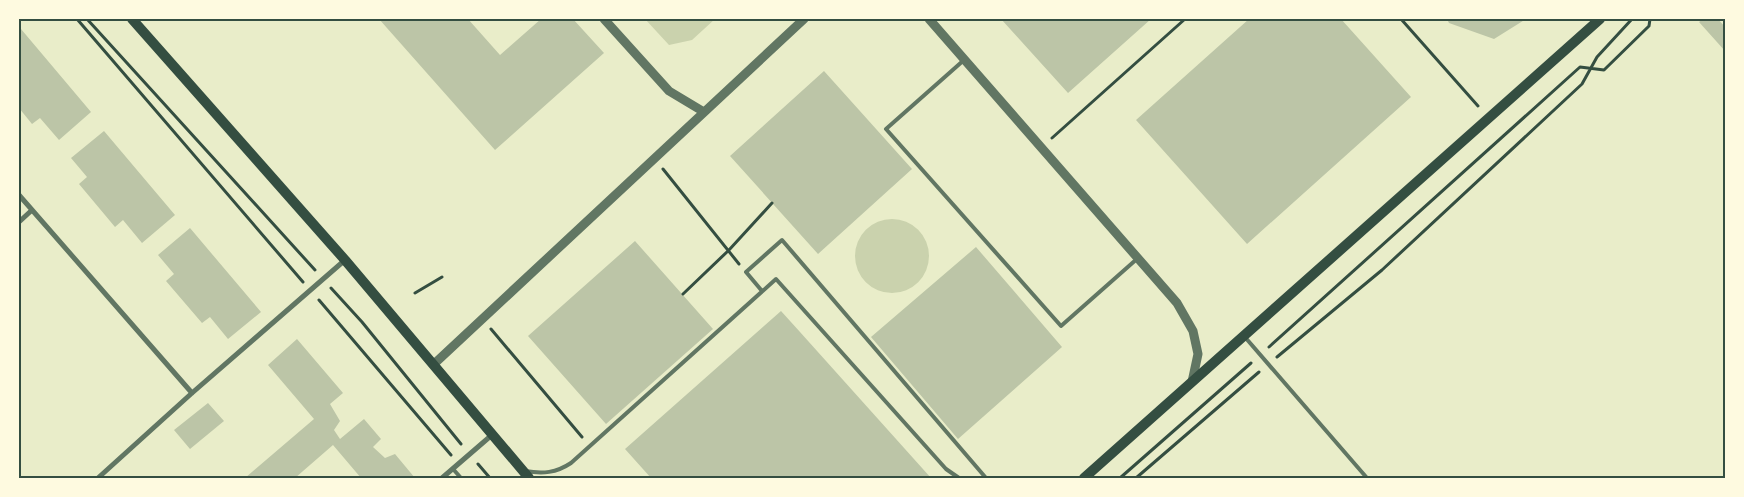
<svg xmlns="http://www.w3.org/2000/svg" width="1744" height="497" font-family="'PT Sans',sans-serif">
  <rect width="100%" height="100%" fill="#e9edc9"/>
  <!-- green -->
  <path fill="#cad2ad" d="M 645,19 L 715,19 L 692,40 L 669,45 Z
    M855 256a37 37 0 1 1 74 0a37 37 0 1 1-74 0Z"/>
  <!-- building -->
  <path fill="#bcc5a7" d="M 379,19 L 468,19 L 500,55 L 541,19 L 573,19 L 604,53 L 495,150 Z
    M 1001,19 L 1151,19 L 1068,93 Z
    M 1249,19 L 1341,19 L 1411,97 L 1247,244 L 1136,120 Z
    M 1447,19 L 1526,19 L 1494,39 L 1449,23 Z
    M 1703,19 L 1718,19 L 1725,27 L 1725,51 L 1699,22 Z
    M 21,29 L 91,112 L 59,140 L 40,118 L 32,124 L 19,108 L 19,30 Z
    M 824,71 L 912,169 L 818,254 L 730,156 Z
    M 104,131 L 175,215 L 142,243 L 123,220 L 115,227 L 79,184 L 87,177 L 71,158 Z
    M 190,228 L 261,312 L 228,339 L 210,317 L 202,323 L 166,281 L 174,274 L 158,255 Z
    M 635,241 L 713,329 L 606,424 L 528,336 Z
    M 976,247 L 1062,347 L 958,439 L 871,337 Z
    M 781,311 L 800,332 L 931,478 L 651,478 L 625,449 Z
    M 297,339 L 343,393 L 330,404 L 340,421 L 334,430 L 340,439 L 364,419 L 381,439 L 373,447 L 385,458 L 395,454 L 415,478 L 361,478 L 333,445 L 295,478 L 245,478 L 314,419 L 268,365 Z
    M 208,403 L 224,421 L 190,449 L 174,430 Z"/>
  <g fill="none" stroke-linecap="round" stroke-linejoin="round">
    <!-- path -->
    <path stroke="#344e41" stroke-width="3" d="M 77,19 L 303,282
      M 87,19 L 315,270
      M 1401,19 L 1478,106
      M 1052,138 L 1185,19
      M 663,169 L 739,264
      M 331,288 L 362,322 L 461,444
      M 415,293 L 442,277
      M 683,294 L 729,250 L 772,203
      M 319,300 L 451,455
      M 491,329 L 582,437
      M 1269,347 L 1580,67 L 1604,70 L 1649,26 L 1650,19
      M 1277,357 L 1382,270 L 1582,84 L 1597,57 L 1632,19
      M 478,464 L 490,478
      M 1120,478 L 1251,363
      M 1136,478 L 1259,372"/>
    <!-- service -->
    <path stroke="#617663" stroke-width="4" d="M 964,60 L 886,129 L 1061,326 L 1138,258
      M 762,291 L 746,272 L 782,240 L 986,478
      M 1244,336 L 1367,478
      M 453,469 L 461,478
      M 525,471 C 543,474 556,473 571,463 L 776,279 L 946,469 L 959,478"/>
    <!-- minor -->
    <path stroke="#617663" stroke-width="5" d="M 19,195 L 192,393
      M 19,222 L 32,210
      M 98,478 L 192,393 L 345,260
      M 442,478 L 493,434"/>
    <!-- tertiary -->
    <path stroke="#617663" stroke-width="9" d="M 604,19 L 669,91 L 704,112
      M 929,19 L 1177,303 L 1193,331 L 1198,354 L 1192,382
      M 434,364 L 804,19"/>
    <!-- secondary -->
    <path stroke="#344e41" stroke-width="10" d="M 132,19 L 345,260 L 529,478
      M 1084,478 L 1600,19"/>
  </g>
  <!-- border -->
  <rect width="1744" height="497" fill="none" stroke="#fefae0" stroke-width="40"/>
  <rect x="20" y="20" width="1704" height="457" fill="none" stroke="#344e41" stroke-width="2"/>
</svg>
